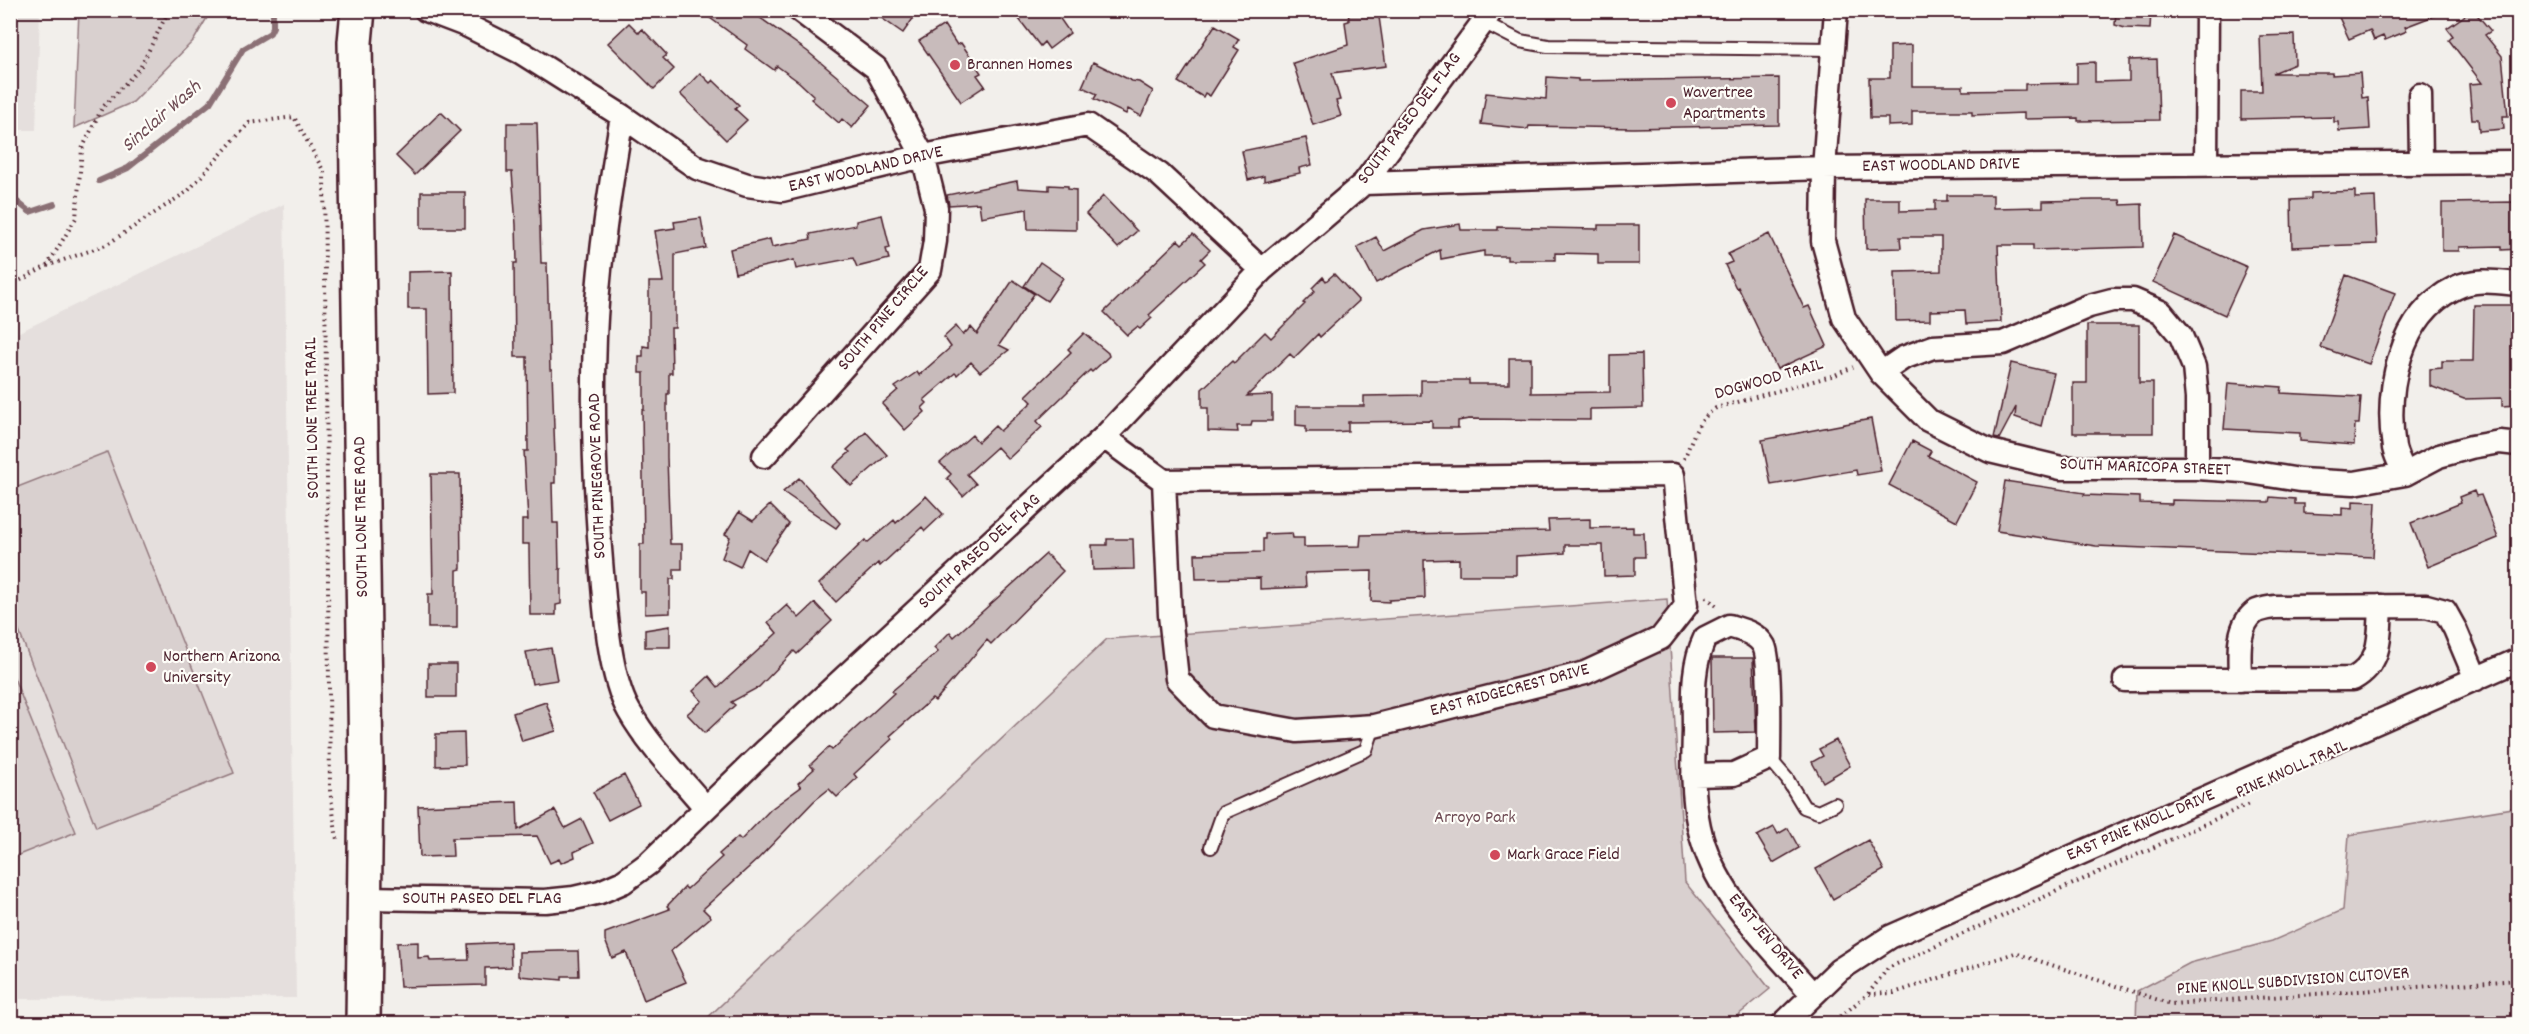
<svg xmlns="http://www.w3.org/2000/svg" width="2529" height="1034" font-family="Dekko,sans-serif">
  <rect width="100%" height="100%" fill="#f2efeb"/>
  <filter id="ink" filterUnits="userSpaceOnUse"><feTurbulence type="fractalNoise" baseFrequency=".0167" numOctaves="2"/><feDisplacementMap in="SourceGraphic" scale="12" xChannelSelector="R" yChannelSelector="G"/><feConvolveMatrix kernelMatrix="1 2 1 2 8 2 1 2 1" color-interpolation-filters="sRGB"/></filter>
  <g filter="url(#ink)">
    <!-- built -->
    <path fill="#e5dfdd" d="M 10,11 L 40,11 L 36,130 L 11,130 Z
      M 284,204 L 296,998 L 11,999 L 11,336 Z"/>
    <!-- green -->
    <path fill="#d9d0cf" stroke="#92787d" stroke-width="1.5" d="M 79,11 L 79,10 L 211,11 L 194,40 L 133,102 L 74,128 Z
      M 107,452 L 234,773 L 96,827 L 11,611 L 10,490 Z
      M 1667,599 L 1685,882 L 1770,989 L 1727,1024 L 701,1024 L 1107,639 Z
      M 10,668 L 76,832 L 11,858 L 10,858 Z
      M 2518,807 L 2518,1023 L 2136,1023 L 2137,991 L 2190,963 L 2272,941 L 2343,910 L 2349,835 Z"/>
    <g fill="none" stroke-linecap="round" stroke-linejoin="round">
      <!-- stream -->
      <path stroke="#8b6f75" stroke-width="6" d="M 99,181 L 128,168 L 210,103 L 243,49 L 270,33 L 273,27 L 273,10
        M 10,202 L 15,200 L 30,212 L 54,204"/>
    </g>
    <!-- building -->
    <path fill="#c8bbbb" stroke="#4a1f2b" stroke-width="1.5" d="M 699,10 L 749,10 L 807,51 L 871,105 L 852,128 L 842,119 L 839,123 L 811,99 L 814,96 L 799,82 L 777,66 L 774,70 L 745,49 L 747,45 Z
      M 870,10 L 919,10 L 903,33 Z
      M 1012,10 L 1054,10 L 1070,33 L 1049,49 L 1044,42 L 1040,46 Z
      M 1348,10 L 1378,10 L 1386,66 L 1332,73 L 1340,100 L 1336,101 L 1341,116 L 1313,125 L 1293,63 L 1348,45 L 1345,22 L 1349,21 Z
      M 2116,10 L 2151,10 L 2150,29 L 2125,28 L 2115,25 Z
      M 2348,10 L 2443,10 L 2444,12 L 2405,27 L 2407,31 L 2385,40 L 2383,36 L 2374,40 L 2370,30 L 2349,39 L 2338,15 Z
      M 2473,10 L 2491,31 L 2485,35 L 2502,56 L 2508,116 L 2503,116 L 2504,129 L 2479,131 L 2478,119 L 2472,119 L 2469,84 L 2482,83 L 2449,40 L 2453,36 L 2447,28 Z
      M 629,23 L 639,33 L 642,29 L 654,41 L 667,55 L 663,58 L 674,69 L 654,89 L 608,43 Z
      M 944,25 L 957,45 L 961,43 L 970,56 L 981,73 L 977,75 L 985,86 L 961,102 L 919,41 Z
      M 1215,25 L 1239,39 L 1234,47 L 1239,50 L 1210,96 L 1205,93 L 1203,97 L 1178,82 Z
      M 2294,35 L 2295,64 L 2273,73 L 2332,73 L 2332,75 L 2360,73 L 2362,98 L 2368,97 L 2370,129 L 2339,131 L 2338,122 L 2334,122 L 2334,117 L 2241,119 L 2241,91 L 2262,91 L 2260,36 Z
      M 1912,45 L 1912,86 L 1963,86 L 1963,91 L 2025,90 L 2025,84 L 2077,83 L 2077,63 L 2095,62 L 2095,82 L 2129,81 L 2129,60 L 2157,59 L 2159,120 L 2078,121 L 2078,118 L 2024,119 L 2024,113 L 1972,115 L 1972,111 L 1912,111 L 1912,125 L 1888,126 L 1888,118 L 1870,118 L 1869,78 L 1890,78 L 1890,46 Z
      M 1093,62 L 1132,81 L 1139,82 L 1153,91 L 1141,116 L 1128,109 L 1126,114 L 1094,99 L 1097,94 L 1082,87 Z
      M 700,73 L 710,83 L 713,80 L 739,105 L 735,109 L 747,120 L 726,140 L 680,94 Z
      M 1547,77 L 1578,79 L 1578,81 L 1779,78 L 1779,125 L 1633,128 L 1529,126 L 1528,129 L 1481,124 L 1486,93 L 1546,99 Z
      M 441,112 L 460,131 L 415,175 L 396,156 Z
      M 507,123 L 537,123 L 541,263 L 547,263 L 550,370 L 552,370 L 555,457 L 555,483 L 552,483 L 553,523 L 558,523 L 559,569 L 561,569 L 561,604 L 556,605 L 556,615 L 530,615 L 529,549 L 529,544 L 522,544 L 522,520 L 528,520 L 524,451 L 528,451 L 527,357 L 515,357 L 514,263 L 517,263 L 516,225 L 512,172 L 507,172 Z
      M 1306,138 L 1312,165 L 1299,168 L 1300,173 L 1264,181 L 1264,176 L 1248,180 L 1242,151 Z
      M 1017,181 L 1018,188 L 1049,190 L 1049,185 L 1068,186 L 1068,189 L 1076,190 L 1076,230 L 1028,229 L 1027,209 L 981,217 L 979,203 L 949,205 L 947,195 Z
      M 2355,191 L 2355,198 L 2375,197 L 2377,244 L 2292,247 L 2291,200 L 2311,199 L 2311,193 Z
      M 421,192 L 465,192 L 465,228 L 421,228 Z
      M 1947,195 L 1993,195 L 1993,208 L 2043,207 L 2043,201 L 2094,200 L 2120,200 L 2121,205 L 2142,204 L 2143,247 L 2033,250 L 2033,245 L 1998,245 L 2001,322 L 1966,324 L 1965,310 L 1930,311 L 1930,320 L 1896,321 L 1895,272 L 1941,271 L 1941,237 L 1900,237 L 1901,248 L 1866,249 L 1865,199 L 1900,199 L 1900,211 L 1935,210 L 1935,201 L 1947,201 Z
      M 1103,196 L 1137,231 L 1118,248 L 1086,214 Z
      M 2516,202 L 2518,249 L 2502,250 L 2502,246 L 2459,247 L 2459,251 L 2442,251 L 2442,203 Z
      M 882,215 L 890,248 L 886,249 L 889,259 L 857,267 L 853,258 L 796,269 L 794,260 L 735,273 L 730,249 L 770,239 L 772,247 L 811,239 L 810,234 L 856,225 L 856,221 Z
      M 701,218 L 706,248 L 675,254 L 675,328 L 671,328 L 672,373 L 669,373 L 669,394 L 667,394 L 667,457 L 670,544 L 682,544 L 682,569 L 674,569 L 674,579 L 670,579 L 670,613 L 645,614 L 645,592 L 640,592 L 640,544 L 644,544 L 642,410 L 644,410 L 644,373 L 639,373 L 639,356 L 643,356 L 643,346 L 649,347 L 649,282 L 663,282 L 655,231 L 675,228 L 674,222 Z
      M 1460,224 L 1461,230 L 1498,230 L 1498,227 L 1598,229 L 1598,225 L 1639,225 L 1639,264 L 1598,264 L 1598,254 L 1555,253 L 1555,260 L 1507,260 L 1507,256 L 1484,256 L 1484,251 L 1441,259 L 1440,250 L 1376,283 L 1357,247 L 1376,237 L 1384,251 L 1424,230 Z
      M 1193,234 L 1210,250 L 1201,259 L 1205,263 L 1149,315 L 1152,318 L 1140,329 L 1137,327 L 1127,335 L 1104,312 L 1178,240 L 1182,244 Z
      M 1769,234 L 1804,308 L 1809,306 L 1827,346 L 1777,369 L 1738,287 L 1736,288 L 1725,265 L 1732,262 L 1728,254 Z
      M 2174,235 L 2247,267 L 2225,315 L 2153,282 Z
      M 1040,262 L 1063,278 L 1047,301 L 1024,286 Z
      M 452,271 L 453,393 L 428,394 L 427,309 L 408,309 L 408,272 Z
      M 1334,274 L 1359,301 L 1320,337 L 1318,334 L 1294,358 L 1290,354 L 1247,396 L 1272,395 L 1272,421 L 1252,421 L 1251,426 L 1237,426 L 1238,432 L 1208,431 L 1208,408 L 1202,408 L 1202,389 L 1232,361 L 1234,363 L 1265,332 L 1271,338 L 1305,304 L 1303,303 L 1315,291 L 1312,288 L 1323,277 L 1326,281 Z
      M 2346,275 L 2395,293 L 2369,364 L 2320,347 Z
      M 1013,280 L 1034,294 L 999,345 L 1009,350 L 980,372 L 971,362 L 957,375 L 955,373 L 924,400 L 927,403 L 922,408 L 925,412 L 905,430 L 882,404 L 898,390 L 895,387 L 917,372 L 919,375 L 951,347 L 944,337 L 956,326 L 963,335 L 971,327 L 977,334 Z
      M 2474,305 L 2518,305 L 2518,405 L 2502,406 L 2502,398 L 2464,399 L 2430,386 L 2430,369 L 2442,368 L 2442,361 L 2473,361 Z
      M 2087,325 L 2139,325 L 2139,383 L 2153,383 L 2153,433 L 2073,433 L 2073,383 L 2087,383 Z
      M 1084,333 L 1108,353 L 1109,356 L 1092,372 L 1090,370 L 1037,421 L 1042,427 L 1008,459 L 997,447 L 967,474 L 976,484 L 963,496 L 947,478 L 951,474 L 940,463 L 972,435 L 978,442 L 995,426 L 1000,431 L 1032,402 L 1026,396 L 1071,352 L 1068,349 Z
      M 1642,354 L 1643,408 L 1590,409 L 1590,420 L 1469,419 L 1458,421 L 1458,428 L 1432,428 L 1432,421 L 1348,422 L 1348,431 L 1332,432 L 1306,432 L 1306,426 L 1296,425 L 1296,406 L 1364,406 L 1364,396 L 1421,395 L 1421,380 L 1469,380 L 1469,384 L 1509,384 L 1509,358 L 1531,358 L 1531,393 L 1610,392 L 1610,355 Z
      M 2011,363 L 2054,373 L 2041,426 L 2015,417 L 2016,407 L 1999,439 L 1994,438 Z
      M 2228,383 L 2282,387 L 2281,393 L 2361,397 L 2359,424 L 2355,424 L 2354,445 L 2300,441 L 2300,433 L 2224,429 Z
      M 1871,419 L 1881,471 L 1857,475 L 1856,470 L 1771,485 L 1762,440 Z
      M 866,432 L 887,455 L 851,486 L 833,467 L 850,452 L 847,450 Z
      M 1912,441 L 1931,451 L 1928,456 L 1977,482 L 1957,521 L 1889,485 Z
      M 431,474 L 460,474 L 461,569 L 457,570 L 457,628 L 428,628 L 428,594 L 433,594 Z
      M 799,478 L 840,523 L 836,528 L 783,492 Z
      M 2005,481 L 2085,493 L 2084,495 L 2140,497 L 2140,503 L 2172,504 L 2172,500 L 2269,502 L 2270,497 L 2295,499 L 2295,504 L 2304,504 L 2304,513 L 2342,515 L 2342,507 L 2353,508 L 2353,501 L 2376,502 L 2373,557 L 2096,546 L 1997,531 Z
      M 2474,491 L 2476,496 L 2481,495 L 2498,538 L 2428,567 L 2411,523 L 2461,503 L 2459,497 Z
      M 926,496 L 943,514 L 925,531 L 922,527 L 880,566 L 878,563 L 836,602 L 819,584 L 865,540 L 867,543 L 894,520 L 896,523 Z
      M 770,505 L 789,524 L 764,560 L 748,549 L 740,567 L 722,558 L 730,537 L 725,534 L 739,512 L 753,521 Z
      M 1590,519 L 1590,528 L 1633,527 L 1633,533 L 1644,533 L 1645,557 L 1635,557 L 1635,575 L 1604,576 L 1603,545 L 1565,545 L 1565,553 L 1516,556 L 1516,575 L 1459,575 L 1459,559 L 1424,560 L 1425,598 L 1389,600 L 1389,602 L 1371,601 L 1372,571 L 1305,573 L 1306,587 L 1260,589 L 1260,578 L 1196,579 L 1195,554 L 1263,552 L 1263,539 L 1265,539 L 1265,534 L 1292,533 L 1293,538 L 1304,538 L 1304,547 L 1360,546 L 1361,535 L 1549,531 L 1548,520 Z
      M 1107,539 L 1133,539 L 1134,569 L 1093,570 L 1092,545 L 1107,545 Z
      M 1046,554 L 1063,571 L 991,644 L 987,640 L 935,701 L 932,699 L 890,736 L 892,739 L 854,774 L 857,778 L 837,797 L 829,789 L 814,801 L 758,859 L 703,909 L 711,917 L 671,951 L 686,982 L 644,1000 L 626,952 L 612,958 L 605,940 L 605,933 L 670,909 L 667,906 L 685,887 L 687,889 L 722,857 L 719,854 L 738,837 L 741,840 L 771,809 L 801,787 L 798,783 L 814,769 L 810,765 L 829,747 L 832,750 L 894,693 L 892,691 L 938,652 L 934,648 L 950,632 L 954,637 Z
      M 815,603 L 832,621 L 797,654 L 794,651 L 759,687 L 731,702 L 735,705 L 705,733 L 687,714 L 702,701 L 693,691 L 709,676 L 718,687 L 777,633 L 768,622 L 787,605 L 799,618 Z
      M 670,626 L 670,647 L 645,647 L 645,630 Z
      M 551,648 L 557,680 L 532,684 L 526,652 Z
      M 1712,658 L 1753,658 L 1756,732 L 1713,733 Z
      M 428,664 L 456,664 L 456,697 L 428,697 Z
      M 546,702 L 556,731 L 522,741 L 513,713 Z
      M 464,733 L 465,765 L 436,766 L 436,734 Z
      M 1836,740 L 1850,766 L 1823,782 L 1812,762 L 1823,756 L 1819,749 Z
      M 624,775 L 639,804 L 608,820 L 593,792 Z
      M 517,802 L 518,830 L 555,810 L 565,828 L 582,819 L 593,843 L 574,852 L 575,857 L 561,863 L 559,859 L 550,863 L 537,836 L 452,838 L 453,856 L 420,857 L 418,806 Z
      M 1774,827 L 1778,834 L 1788,828 L 1799,848 L 1773,863 L 1757,836 Z
      M 1868,840 L 1884,870 L 1833,899 L 1816,869 Z
      M 418,942 L 418,958 L 429,957 L 430,961 L 469,960 L 468,944 L 510,942 L 511,967 L 485,968 L 485,985 L 400,987 L 397,943 Z
      M 560,951 L 578,951 L 579,976 L 562,976 L 562,980 L 519,976 L 519,952 Z"/>
    <g fill="none" stroke-linecap="round" stroke-linejoin="round">
      <!-- service casing -->
      <g stroke="#4a1f2b" stroke-width="16">
        <path id="service" d="M 1483,22 L 1520,41 L 1548,46 L 1833,49
          M 1769,758 L 1787,779 L 1804,807 L 1818,812 L 1835,804
          M 1211,847 L 1223,813 L 1366,750 L 1374,726"/>
      </g>
      <!-- minor casing -->
      <g stroke="#4a1f2b" stroke-width="27">
        <path id="minor" d="M 426,10 L 468,26 L 522,53 L 622,116 L 697,168 L 747,185 L 782,190 L 923,156 L 1088,125 L 1159,174 L 1262,270
          M 1836,10 L 1824,168 L 1823,241 L 1844,318 L 1881,373 L 1928,420 L 1990,451 L 2061,468 L 2197,468 L 2243,471 L 2300,480 L 2354,483 L 2405,474 L 2439,456 L 2471,447 L 2500,442 L 2518,444
          M 2420,95 L 2421,161
          M 622,116 C 610,189 598,263 595,337 C 592,416 595,494 602,573 C 605,612 610,678 629,711 C 649,746 679,776 705,807
          M 2206,163 L 2207,10
          M 1364,183 L 1824,168 L 2518,162
          M 1881,373 L 1903,358 L 1933,347 L 2003,343 L 2089,306 L 2112,300 L 2133,300 L 2161,312 L 2181,336 L 2194,367 L 2197,398 L 2197,468
          M 1104,437 L 1164,481 L 1673,475 L 1686,606 L 1661,638 L 1585,673 L 1374,726 L 1297,731 L 1213,716 L 1177,679 L 1170,615 L 1164,481
          M 764,456 L 930,270 L 935,241 L 936,208 L 923,156 L 876,68 L 799,10
          M 2405,474 C 2401,466 2396,457 2394,448 C 2385,391 2399,315 2455,288 C 2475,278 2497,282 2518,284
          M 2125,680 L 2353,679 C 2383,662 2379,636 2381,606
          M 2240,680 C 2240,658 2235,627 2255,612 C 2260,609 2268,608 2274,607 L 2426,606 L 2445,611 L 2455,629 L 2476,679
          M 1693,775 L 1734,774 L 1769,758 C 1769,738 1771,660 1764,646 C 1757,633 1742,630 1729,626 L 1705,638 C 1691,667 1694,699 1694,731 C 1693,764 1692,795 1699,827 C 1714,895 1769,944 1813,995
          M 364,898 L 545,901 L 574,898 L 600,892 L 623,882 L 649,863 L 765,751 L 1104,437 L 1262,270 L 1364,183 L 1492,10
          M 1783,1024 L 1839,970 L 1890,937 L 2518,660"/>
      </g>
      <!-- secondary casing -->
      <g stroke="#4a1f2b" stroke-width="38">
        <path id="secondary" d="M 358,10 L 355,42 L 366,767 L 363,1024"/>
      </g>
      <!-- path -->
      <path stroke="#4a1f2b" stroke-width="4" stroke-dasharray="1.5 4.5" stroke-linecap="butt" d="M 47,266 L 106,245 L 188,191 L 249,123 L 294,117 L 324,172 L 330,790 L 337,840
        M 10,286 L 47,266 L 76,218 L 82,149 L 102,108 L 140,68 L 169,10
        M 1684,459 C 1693,438 1696,421 1716,408 L 1835,375 L 1853,367
        M 1706,597 L 1718,607
        M 1869,994 L 1894,993 L 2015,953 L 2171,1004 L 2518,980
        M 1831,1024 L 1868,994 L 1888,968 L 2251,803"/>
      <!-- service -->
      <use href="#service" stroke="#fdfcf7" stroke-width="12"/>
      <!-- minor -->
      <use href="#minor" stroke="#fdfcf7" stroke-width="22"/>
      <!-- secondary -->
      <use href="#secondary" stroke="#fdfcf7" stroke-width="33"/>
    </g>
  </g>
  <!-- markers -->
  <g fill="#d1495b" stroke="#fdfcf7" stroke-width="2">
    <circle cx="955" cy="65" r="6"/>
    <circle cx="1671" cy="103" r="6"/>
    <circle cx="151" cy="667" r="6"/>
    <circle cx="1495" cy="855" r="6"/>
  </g>
  <g text-anchor="middle" dominant-baseline="central" stroke-width="4.5" stroke-linejoin="round" paint-order="stroke">
    <!-- poi labels -->
    <g font-size="18" fill="#4a1f2b" stroke="#fdfcf7" text-anchor="start">
      <text x="967" y="65">Brannen Homes</text>
      <text x="1683" y="93">Wavertree<tspan x="1683" dy="21">Apartments</tspan></text>
      <text x="163" y="657">Northern Arizona<tspan x="163" dy="21">University</tspan></text>
      <text x="1507" y="855">Mark Grace Field</text>
    </g>
    <!-- street labels -->
    <g font-size="18" fill="#4a1f2b" stroke="#fdfcf7">
      <text transform="translate(1410 119) rotate(-53)">SOUTH PASEO DEL FLAG</text>
      <text transform="translate(1941 166) rotate(-1)">EAST WOODLAND DRIVE</text>
      <text transform="translate(866 170) rotate(-13)">EAST WOODLAND DRIVE</text>
      <text transform="translate(884 319) rotate(-50)">SOUTH PINE CIRCLE</text>
      <text transform="translate(1769 380) rotate(-16)">DOGWOOD TRAIL</text>
      <text transform="translate(313 418) rotate(-91)">SOUTH LONE TREE TRAIL</text>
      <text transform="translate(2145 468) rotate(2)">SOUTH MARICOPA STREET</text>
      <text transform="translate(598 476) rotate(-92)">SOUTH PINEGROVE ROAD</text>
      <text transform="translate(362 517) rotate(-91)">SOUTH LONE TREE ROAD</text>
      <text transform="translate(980 552) rotate(-43)">SOUTH PASEO DEL FLAG</text>
      <text transform="translate(1510 691) rotate(-15)">EAST RIDGECREST DRIVE</text>
      <text transform="translate(2292 770) rotate(-24)">PINE KNOLL TRAIL</text>
      <text transform="translate(2141 826) rotate(-23)">EAST PINE KNOLL DRIVE</text>
      <text x="482" y="899">SOUTH PASEO DEL FLAG</text>
      <text transform="translate(1765 937) rotate(50)">EAST JEN DRIVE</text>
      <text transform="translate(2293 982) rotate(-4)">PINE KNOLL SUBDIVISION CUTOVER</text>
    </g>
    <!-- park labels -->
    <g font-size="18" fill="#6e4b54" stroke="#fdfcf7">
      <text x="1475" y="818">Arroyo Park</text>
    </g>
    <!-- water labels -->
    <g font-size="20" font-style="italic" fill="#704e56" stroke="#fdfcf7">
      <text transform="translate(162 117) rotate(-41)">Sinclair Wash</text>
    </g>
  </g>
  <!-- margin -->
  <rect width="2529" height="1034" fill="none" stroke="#fdfcf7" stroke-width="36"/>
  <rect x="18" y="18" width="2493" height="998" fill="none" stroke="#4a1f2b" stroke-width="2" filter="url(#ink)"/>
</svg>
